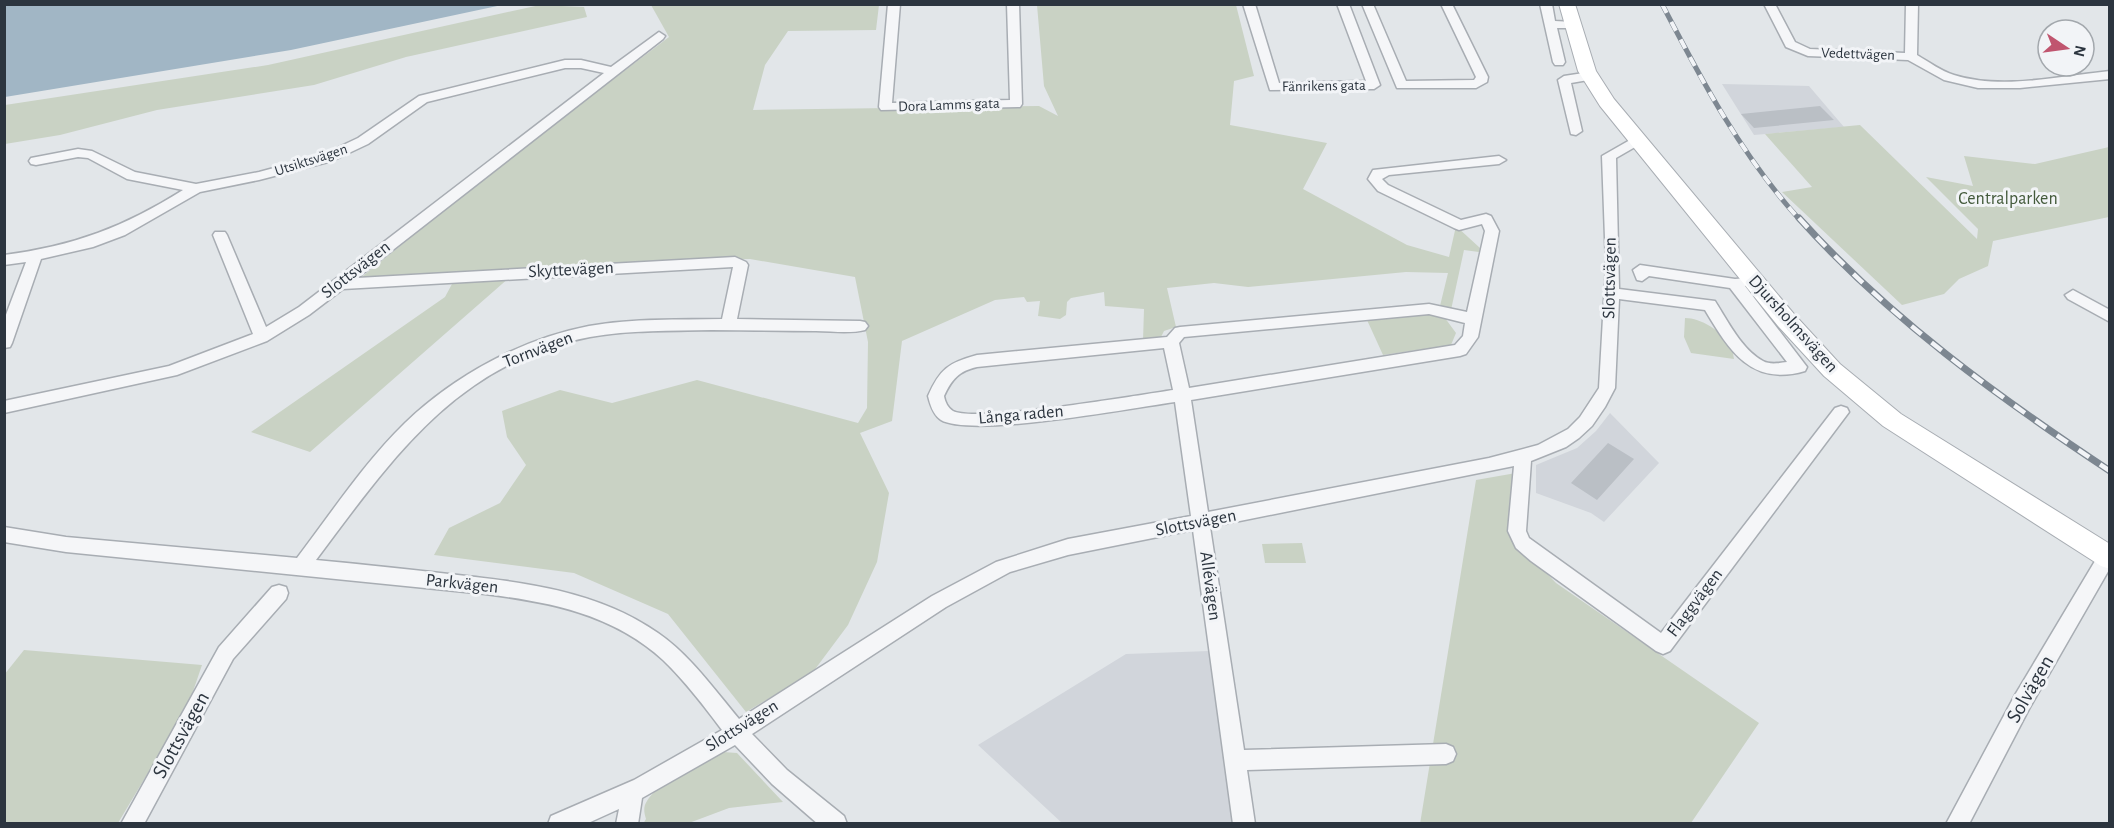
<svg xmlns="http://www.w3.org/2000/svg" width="2114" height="828" font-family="'Alegreya Sans',sans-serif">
  <rect width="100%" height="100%" fill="#e2e6e9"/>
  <!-- built -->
  <path fill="#d1d5db" d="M 1722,84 L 1809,86 L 1844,127 L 1754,135 Z
    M 1610,413 L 1659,463 L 1604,522 L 1591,513 L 1536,493 L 1536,465 L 1577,448 L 1596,431 Z
    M 1209,651 L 1232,823 L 1062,823 L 978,745 L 1126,654 Z"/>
  <!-- green -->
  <path fill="#c9d2c4" d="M 540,5 L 584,7 L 587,17 L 406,57 L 314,85 L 157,110 L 60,135 L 5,144 L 5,105 L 268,65 Z
    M 651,5 L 879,5 L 876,30 L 788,31 L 765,65 L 753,110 L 1039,106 L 1058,116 L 1044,86 L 1037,5 L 1236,5 L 1254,76 L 1234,81 L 1230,125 L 1327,143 L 1303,189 L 1407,245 L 1449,257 L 1456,226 L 1480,248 L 1479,252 L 1464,250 L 1451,310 L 1440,306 L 1448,273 L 1406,272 L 1248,287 L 1214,283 L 1167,288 L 1176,327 L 1164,331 L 1160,339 L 1143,341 L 1144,309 L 1105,306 L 1104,292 L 1071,298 L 1067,302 L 1066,315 L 1060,319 L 1038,316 L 1040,301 L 1027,302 L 1024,297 L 995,300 L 902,341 L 892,421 L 860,433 L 889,493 L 877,562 L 848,625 L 813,672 L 746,712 L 668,614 L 574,573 L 434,555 L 449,528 L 500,503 L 526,465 L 507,437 L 502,411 L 560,390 L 612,403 L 697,380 L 858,423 L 867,408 L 868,342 L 855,277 L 750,259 L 667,260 L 519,269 L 310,452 L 251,432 L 445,297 L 452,284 L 348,288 L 504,162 L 669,37 Z
    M 1860,125 L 1977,239 L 1978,229 L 1926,177 L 1973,186 L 1964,156 L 2035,164 L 2109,147 L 2109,217 L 1993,241 L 1988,266 L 1959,279 L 1944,294 L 1902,305 L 1782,192 L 1812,187 L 1765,134 Z
    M 1429,314 L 1445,318 L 1456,333 L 1451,345 L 1383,355 L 1367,320 Z
    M 1685,318 C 1701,318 1721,331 1731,345 C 1733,349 1733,355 1734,359 L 1691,353 L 1684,337 Z
    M 1516,473 L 1514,539 L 1556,583 L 1759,723 L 1691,823 L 1420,824 L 1476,480 Z
    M 1302,543 L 1306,563 L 1265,563 L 1262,544 Z
    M 24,650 L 202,665 L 188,706 L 118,823 L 5,823 L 4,675 Z
    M 723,752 L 737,753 L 783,802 L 729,808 L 689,823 L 643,824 L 646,819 C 644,812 643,807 647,801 C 659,781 702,763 723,752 Z"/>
  <!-- water -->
  <path fill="#a1b6c5" d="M 5,4 L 502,4 L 502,5 L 291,50 L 5,97 Z"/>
  <!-- building -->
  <path fill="#babfc5" d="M 1820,106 L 1834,120 L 1754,128 L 1741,114 Z
    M 1608,443 L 1634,459 L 1597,500 L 1571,483 Z"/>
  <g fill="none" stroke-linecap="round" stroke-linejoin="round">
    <!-- street casing -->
    <g stroke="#a8adb3" stroke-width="3">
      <path id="street" d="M 888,4 L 900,4 L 892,103 L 1010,100 L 1007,4 L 1019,4 L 1022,104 L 1020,107 L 881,110 L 879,107 Z
        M 1243,4 L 1255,4 L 1279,83 L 1366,81 L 1337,4 L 1349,4 L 1380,85 L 1374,89 L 1270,90 Z
        M 1362,4 L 1373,4 L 1406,81 L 1474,80 L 1476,77 L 1441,4 L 1452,4 L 1488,77 L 1487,82 L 1476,88 L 1397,88 Z
        M 1540,4 L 1552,4 L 1555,21 L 1573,22 L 1579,25 L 1573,28 L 1557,28 L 1565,62 L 1563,65 L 1555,65 L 1553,62 Z
        M 1764,4 L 1775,4 L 1795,42 L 1810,49 L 1905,53 L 1906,4 L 1918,4 L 1917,55 C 1929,62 1941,71 1954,75 C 2002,90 2060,76 2110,71 L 2110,79 L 2020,88 L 1978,88 L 1944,80 L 1908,60 L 1808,56 L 1786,47 Z
        M 659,32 L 665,36 L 663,39 L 357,278 L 735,257 L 746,262 L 748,265 L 737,319 L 860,321 L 865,322 L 868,326 L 865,330 C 850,334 831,331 816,331 C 781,331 746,330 712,330 C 671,331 630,330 590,337 C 457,362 391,460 316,560 C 360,564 405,569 449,574 C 521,582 597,590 658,633 C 690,655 714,689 739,719 L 932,596 L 996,562 L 1068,539 L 1191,516 L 1175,402 C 1133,408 971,438 941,420 C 933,415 930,404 928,396 C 940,369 948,363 977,355 L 1167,337 L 1175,328 L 1180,327 L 1429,304 L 1467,312 L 1485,231 L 1482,224 L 1459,230 L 1454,228 L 1378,191 L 1368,179 L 1373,170 L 1499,156 L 1506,160 L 1499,164 L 1389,175 L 1382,179 L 1388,185 L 1461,220 L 1486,214 L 1491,216 L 1499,231 L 1478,337 L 1466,354 L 1460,356 L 1191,400 L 1208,512 L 1489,458 L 1538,445 L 1568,429 L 1580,417 L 1599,388 L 1606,265 L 1602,156 L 1637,136 L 1644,140 L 1642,143 L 1616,158 L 1619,289 L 1715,301 C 1727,320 1742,350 1763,361 C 1770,365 1779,363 1787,362 L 1730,288 L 1649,276 L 1642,281 L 1637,280 L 1633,270 L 1640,265 L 1735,279 L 1748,278 L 1750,282 L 1745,286 L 1807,367 L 1805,371 C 1751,387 1729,350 1705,310 L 1619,299 L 1615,388 L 1605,407 L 1592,426 L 1579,438 L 1566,447 L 1531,461 L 1526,531 L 1529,538 L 1661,633 L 1835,408 L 1841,406 L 1847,408 L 1849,412 L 1670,651 L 1663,654 L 1656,651 L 1531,561 L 1516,548 L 1508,531 L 1514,466 L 1210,527 L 1244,750 L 1446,744 L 1453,747 L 1456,754 L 1453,761 L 1446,764 L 1247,770 L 1255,824 L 1233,824 L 1193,530 L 1068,555 L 1010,572 L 946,607 L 752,734 L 787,770 L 844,816 L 847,824 L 818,824 L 772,784 L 735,745 L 642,798 L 638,824 L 616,824 L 619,809 L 586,824 L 548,824 L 551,816 L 634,780 L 722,730 C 704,706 685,681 663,660 C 613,614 549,602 485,594 L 66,552 L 4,542 L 4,527 L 66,537 L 297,558 C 332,512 364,463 405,423 C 455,375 522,339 589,326 C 633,318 678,320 722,319 L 733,267 L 343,289 L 309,315 L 267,341 L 177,375 L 4,413 L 4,401 L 169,366 L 253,334 L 213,235 L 215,232 L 225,232 L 227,235 L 266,327 L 299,307 L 604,73 L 581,68 L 565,68 L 427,102 L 368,144 L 332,161 L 259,180 L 200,192 L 125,235 L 93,247 L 41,259 L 12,343 L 10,347 L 4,348 L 4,320 L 26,262 L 4,265 L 4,255 C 74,246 124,227 183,190 L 127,179 L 88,158 L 78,157 L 36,165 L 31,164 L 29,161 L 31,158 L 78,149 L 92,151 L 135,172 L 196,184 L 259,172 L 322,155 L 358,138 L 419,96 L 565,60 L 581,60 L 611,67 ZM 1429,314 L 1465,323 L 1463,336 L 1455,345 L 1189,388 L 1179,343 L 1184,337 ZM 1164,348 L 1173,390 C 1139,395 975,423 953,411 C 948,408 945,402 944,396 C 952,379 959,371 977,367 Z
        M 1590,72 L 1594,73 L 1594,79 L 1571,83 L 1582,131 L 1576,135 L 1571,134 L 1558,80 L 1564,76 Z
        M 2073,290 L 2110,310 L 2110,322 L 2068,299 L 2065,295 Z
        M 2107,548 L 2110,549 L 2110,568 L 2029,709 L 1969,824 L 1946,824 L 2015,695 L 2101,551 Z
        M 279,585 L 286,587 L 288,593 L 286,599 L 233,659 L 144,824 L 121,824 L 219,647 L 272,587 Z"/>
    </g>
    <!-- secondary casing -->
    <g stroke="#a8adb3" stroke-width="2">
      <path id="secondary" d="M 1559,4 L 1575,4 L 1596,71 L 1614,99 L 1794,314 L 1840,364 L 1901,414 L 2110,544 L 2110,569 L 2101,566 L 1883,426 L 1824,376 L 1778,326 L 1600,106 L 1578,71 Z"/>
    </g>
    <!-- street -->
    <use href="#street" fill="#f5f6f8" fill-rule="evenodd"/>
    <!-- secondary -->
    <use href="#secondary" fill="#fff" fill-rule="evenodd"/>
    <!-- rail-far1 casing -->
    <g stroke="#7d8791" stroke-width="5">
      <path id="rail-far1" d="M 1662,4 C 1702,81 1741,155 1800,220"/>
    </g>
    <!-- rail casing -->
    <g stroke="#7d8791" stroke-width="7">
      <path id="rail" d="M 1799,218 C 1889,318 1998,397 2110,471"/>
    </g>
    <!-- rail-far1 -->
    <use href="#rail-far1" stroke="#f2f4f7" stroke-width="4" stroke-dasharray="10" stroke-linecap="butt"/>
    <!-- rail -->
    <use href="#rail" stroke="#f2f4f7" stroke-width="4.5" stroke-dasharray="13" stroke-linecap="butt"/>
  </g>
  <g text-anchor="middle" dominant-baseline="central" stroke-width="6" stroke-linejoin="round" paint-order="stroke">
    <!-- far-street labels -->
    <g font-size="15" fill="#2c353f" stroke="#f2f4f7">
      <text transform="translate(1858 54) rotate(2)">Vedettvägen</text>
      <text transform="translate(1324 86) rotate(-1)">Fänrikens gata</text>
      <text transform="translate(949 105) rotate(-2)">Dora Lamms gata</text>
      <text transform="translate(311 160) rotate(-18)">Utsiktsvägen</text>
    </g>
    <!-- park labels -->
    <g font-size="18" fill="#435a3b" stroke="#f2f4f7">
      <text x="2008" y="199">Centralparken</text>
    </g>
    <!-- street labels -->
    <g font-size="18" fill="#2c353f" stroke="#f2f4f7">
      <text transform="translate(356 270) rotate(-38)">Slottsvägen</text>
      <text transform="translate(571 270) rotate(-3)">Skyttevägen</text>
      <text transform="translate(1610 278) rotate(-89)">Slottsvägen</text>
      <text transform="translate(1793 324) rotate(48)">Djursholmsvägen</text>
      <text transform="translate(538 350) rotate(-21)">Tornvägen</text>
      <text transform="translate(1021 415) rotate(-5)">Långa raden</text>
      <text transform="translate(1196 523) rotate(-11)">Slottsvägen</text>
      <text transform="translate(462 584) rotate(6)">Parkvägen</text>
      <text transform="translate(1210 586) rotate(82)">Allévägen</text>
      <text transform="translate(1695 603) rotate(-53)">Flaggvägen</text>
      <text transform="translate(742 726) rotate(-32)">Slottsvägen</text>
    </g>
    <!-- near-street labels -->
    <g font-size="21" fill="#2c353f" stroke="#f2f4f7">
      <text transform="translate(2030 689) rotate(-60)">Solvägen</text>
      <text transform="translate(181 735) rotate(-61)">Slottsvägen</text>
    </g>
  </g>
  <!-- border -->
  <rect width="2114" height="828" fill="none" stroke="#2c353f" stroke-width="12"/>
  <!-- north arrow -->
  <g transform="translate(2066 48) rotate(103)"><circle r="28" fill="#f2f4f7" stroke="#a3a8ad" stroke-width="1.5"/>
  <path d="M0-4.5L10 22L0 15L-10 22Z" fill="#c0556f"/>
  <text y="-9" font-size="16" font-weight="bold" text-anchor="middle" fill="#2c353f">N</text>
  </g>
</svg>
